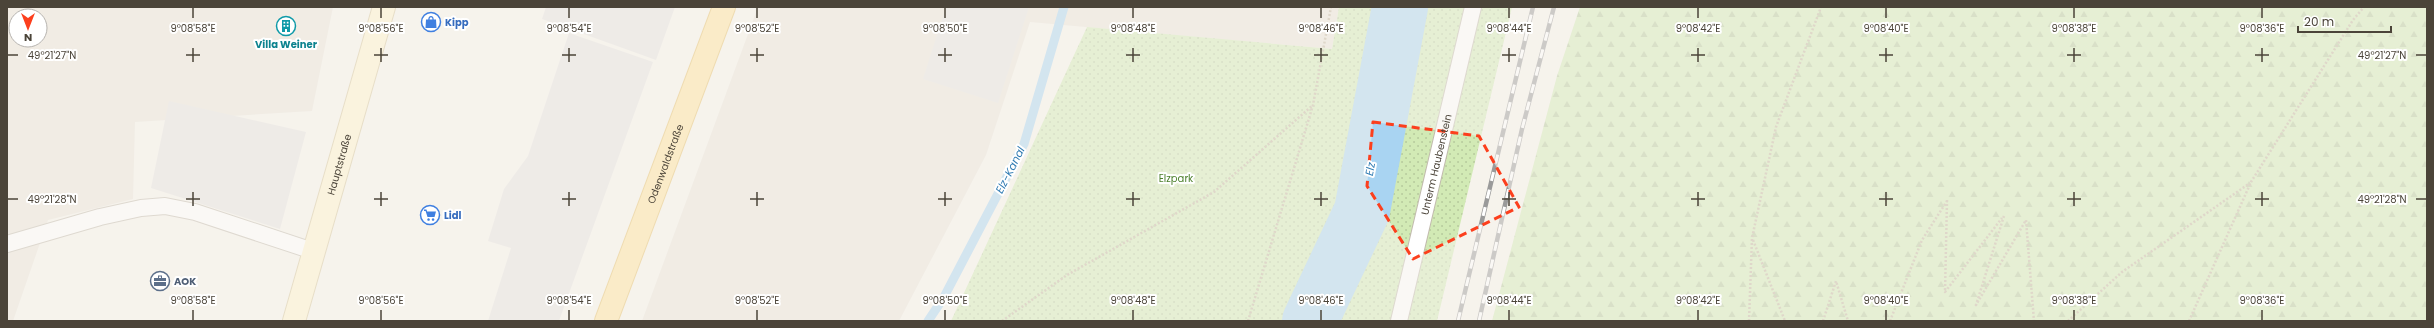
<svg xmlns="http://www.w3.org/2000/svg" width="2434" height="328" font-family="Poppins,sans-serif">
  <defs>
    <pattern id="forest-firs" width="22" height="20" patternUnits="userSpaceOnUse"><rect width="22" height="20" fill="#d2eab5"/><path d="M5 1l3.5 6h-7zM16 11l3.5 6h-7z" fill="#b6ca9c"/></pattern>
    <pattern id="park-dots" width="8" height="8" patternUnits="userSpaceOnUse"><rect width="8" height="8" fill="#d2eab5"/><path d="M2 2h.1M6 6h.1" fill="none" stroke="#b6ca9c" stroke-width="1.8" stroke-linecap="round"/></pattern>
  </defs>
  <rect width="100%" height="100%" fill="#f6f3ec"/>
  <!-- residential -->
  <path fill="#eae5da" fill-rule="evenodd" d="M 7,7 L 333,7 L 312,111 L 135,122 L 133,199 L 48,220 L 13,321 L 7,321 ZM 16,16 L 40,16 L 40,40 L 16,40 Z
    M 758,7 L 1339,7 L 1332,49 L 1030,22 L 986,155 L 899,321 L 642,321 Z"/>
  <!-- forest -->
  <path fill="url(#forest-firs)" d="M 1580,7 L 2427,7 L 2427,321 L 1492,321 L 1557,76 Z"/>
  <!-- park -->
  <path fill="url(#park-dots)" d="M 1339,7 L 1512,7 L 1437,321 L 951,321 L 1087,27 L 1332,49 Z"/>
  <!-- parking -->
  <path fill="#e5e3e0" d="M 546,7 L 675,7 L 656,60 L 542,19 Z
    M 946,7 L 1029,7 L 998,103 L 923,79 Z
    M 569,33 L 653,62 L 559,321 L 488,321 L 511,248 L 488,241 L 504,189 L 528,156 Z
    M 169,101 L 306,132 L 280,229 L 151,188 Z"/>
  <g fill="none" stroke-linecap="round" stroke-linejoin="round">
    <!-- stream -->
    <path stroke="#a9d4f2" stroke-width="9" d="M 928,321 L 944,297 L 1024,144 L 1064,7"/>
    <!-- river -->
    <path stroke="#a9d4f2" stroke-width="56" d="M 1310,321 L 1362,211 L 1400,7"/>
    <!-- lane casing -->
    <g stroke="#c2bbae" stroke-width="18">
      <g id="lane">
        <path d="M 7,244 L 100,217 L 141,208 L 165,206 L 195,212 L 313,251"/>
        <path id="s1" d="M 1399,321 L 1473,7"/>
      </g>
    </g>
    <!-- secondary casing -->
    <g stroke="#d6c79b" stroke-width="24">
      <g id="secondary">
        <path id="s2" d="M 294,321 L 384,7"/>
      </g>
    </g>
    <!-- primary casing -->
    <g stroke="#e6c16a" stroke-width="24">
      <g id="primary">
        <path id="s3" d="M 606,321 L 724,7"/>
      </g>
    </g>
    <!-- path -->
    <path stroke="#c4b79f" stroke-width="2.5" stroke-dasharray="2 2" stroke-linecap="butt" d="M 1947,200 L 1945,292 L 2002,218
      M 2004,216 L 1976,305 L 2026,220 L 2034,321
      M 1753,240 L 1785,321
      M 1002,321 L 1067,275 L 1214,192 L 1313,105
      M 1248,321 L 1313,105 L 1331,7
      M 1749,321 L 1752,238 L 1776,127 L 1821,7
      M 1823,321 L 1836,281 L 1848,321
      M 1890,321 L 1922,240 L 1947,201
      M 2068,321 L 2122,272 L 2250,183
      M 2189,321 L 2251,182 L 2353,20 L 2364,7"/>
    <!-- lane -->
    <use href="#lane" stroke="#fff" stroke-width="16"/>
    <!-- secondary -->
    <use href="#secondary" stroke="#fff3cd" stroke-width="22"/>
    <!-- primary -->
    <use href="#primary" stroke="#ffe39c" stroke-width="22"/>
    <!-- rail casing -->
    <g stroke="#9a9a9a" stroke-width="4.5">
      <path id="rail" d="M 1458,321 L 1533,7
        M 1479,321 L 1522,129 L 1554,7"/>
    </g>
    <!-- rail -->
    <use href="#rail" stroke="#fff" stroke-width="3" stroke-dasharray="9" stroke-linecap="butt"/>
  </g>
  <!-- marked area -->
  <path d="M0 0H2434V328H0ZM 1373,122 L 1479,136 L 1519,207 L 1413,259 L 1367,186 Z" fill="#f6f3ec" fill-opacity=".55" fill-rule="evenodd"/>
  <path fill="none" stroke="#fc3f1d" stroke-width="3" stroke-dasharray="8 5" stroke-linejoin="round" d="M 1373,122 L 1479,136 L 1519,207 L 1413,259 L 1367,186 Z"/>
  <!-- ticks -->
  <path fill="none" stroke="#4b4439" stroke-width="1.5" d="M 193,8 L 193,18M 381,8 L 381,18M 569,8 L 569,18M 757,8 L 757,18M 945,8 L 945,18M 1133,8 L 1133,18M 1321,8 L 1321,18M 1509,8 L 1509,18M 1698,8 L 1698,18M 1886,8 L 1886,18M 2074,8 L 2074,18M 2262,8 L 2262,18M 193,48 L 193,62M 381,48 L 381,62M 569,48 L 569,62M 757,48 L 757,62M 945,48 L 945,62M 1133,48 L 1133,62M 1321,48 L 1321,62M 1509,48 L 1509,62M 1698,48 L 1698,62M 1886,48 L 1886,62M 2074,48 L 2074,62M 2262,48 L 2262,62M 8,55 L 18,55M 186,55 L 200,55M 374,55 L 388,55M 562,55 L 576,55M 750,55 L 764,55M 938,55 L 952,55M 1126,55 L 1140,55M 1314,55 L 1328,55M 1502,55 L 1516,55M 1691,55 L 1705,55M 1879,55 L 1893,55M 2067,55 L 2081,55M 2255,55 L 2269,55M 2416,55 L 2426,55M 193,192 L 193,206M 381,192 L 381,206M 569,192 L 569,206M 757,192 L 757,206M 945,192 L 945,206M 1133,192 L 1133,206M 1321,192 L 1321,206M 1509,192 L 1509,206M 1698,192 L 1698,206M 1886,192 L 1886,206M 2074,192 L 2074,206M 2262,192 L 2262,206M 8,199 L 18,199M 186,199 L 200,199M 374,199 L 388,199M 562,199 L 576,199M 750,199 L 764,199M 938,199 L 952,199M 1126,199 L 1140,199M 1314,199 L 1328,199M 1502,199 L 1516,199M 1691,199 L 1705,199M 1879,199 L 1893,199M 2067,199 L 2081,199M 2255,199 L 2269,199M 2416,199 L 2426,199M 193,310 L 193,320M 381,310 L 381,320M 569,310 L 569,320M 757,310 L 757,320M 945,310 L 945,320M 1133,310 L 1133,320M 1321,310 L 1321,320M 1509,310 L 1509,320M 1698,310 L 1698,320M 1886,310 L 1886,320M 2074,310 L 2074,320M 2262,310 L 2262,320"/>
  <!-- icons -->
  <defs>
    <g id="shop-ring" transform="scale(1)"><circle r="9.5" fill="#fff" stroke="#3f7fe0" stroke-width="1.5"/><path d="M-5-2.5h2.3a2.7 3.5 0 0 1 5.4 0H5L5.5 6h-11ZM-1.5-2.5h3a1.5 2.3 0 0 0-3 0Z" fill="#3f7fe0"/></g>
    <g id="building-ring" transform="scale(1)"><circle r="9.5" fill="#fff" stroke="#0f9aa8" stroke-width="1.5"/><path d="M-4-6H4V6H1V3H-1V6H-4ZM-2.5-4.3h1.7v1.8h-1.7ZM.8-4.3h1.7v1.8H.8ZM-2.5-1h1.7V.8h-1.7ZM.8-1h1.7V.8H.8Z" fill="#0f9aa8"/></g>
    <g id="supermarket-ring" transform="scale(1)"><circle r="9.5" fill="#fff" stroke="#3f7fe0" stroke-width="1.5"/><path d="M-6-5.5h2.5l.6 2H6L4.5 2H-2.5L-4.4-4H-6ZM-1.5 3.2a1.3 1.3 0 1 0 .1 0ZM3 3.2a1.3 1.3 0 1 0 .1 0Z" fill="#3f7fe0"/></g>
    <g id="office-ring" transform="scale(1)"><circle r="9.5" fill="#fff" stroke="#5c6f8a" stroke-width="1.5"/><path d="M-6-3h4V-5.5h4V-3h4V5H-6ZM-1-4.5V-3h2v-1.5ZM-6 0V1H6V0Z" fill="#5c6f8a"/></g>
  </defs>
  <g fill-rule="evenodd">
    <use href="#shop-ring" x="431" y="22"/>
    <use href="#building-ring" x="286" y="26"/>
    <use href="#supermarket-ring" x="430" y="215"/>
    <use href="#office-ring" x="160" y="281"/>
  </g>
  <g text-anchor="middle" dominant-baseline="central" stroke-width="4" stroke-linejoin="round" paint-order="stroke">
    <!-- shop labels -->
    <g font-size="10" font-weight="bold" fill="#366cbe" stroke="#fff" text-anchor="start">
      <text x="445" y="22">Kipp</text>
      <text x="444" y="215">Lidl</text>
    </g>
    <!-- culture labels -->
    <g font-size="10" font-weight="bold" fill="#0d838f" stroke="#fff">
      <text x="286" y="44">Villa Weiner</text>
    </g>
    <!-- street labels -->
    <g font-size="10" fill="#4b4439" stroke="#fff">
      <text stroke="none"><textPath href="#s2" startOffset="163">Hauptstraße</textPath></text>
      <text stroke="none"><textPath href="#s3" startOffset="168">Odenwaldstraße</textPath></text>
      <text stroke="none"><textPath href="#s1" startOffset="161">Unterm Haubenstein</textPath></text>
    </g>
    <!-- park labels -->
    <g font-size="10" fill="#4a7f2a" stroke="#fff">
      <text x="1176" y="178">Elzpark</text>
    </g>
    <!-- service labels -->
    <g font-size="10" font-weight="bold" fill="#4e5e75" stroke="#fff" text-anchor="start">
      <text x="174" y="281">AOK</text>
    </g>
    <!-- water labels -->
    <g font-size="11" font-style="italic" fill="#2e7ab2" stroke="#fff">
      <text transform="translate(1370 169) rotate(-80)">Elz</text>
      <text transform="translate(1010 170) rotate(-63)">Elz-Kanal</text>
    </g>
  </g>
  <g font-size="10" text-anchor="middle" fill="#4b4439" stroke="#fff" stroke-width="4" stroke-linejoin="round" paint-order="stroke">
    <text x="193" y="32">9°08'58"E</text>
    <text x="381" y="32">9°08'56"E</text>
    <text x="569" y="32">9°08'54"E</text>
    <text x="757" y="32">9°08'52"E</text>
    <text x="945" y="32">9°08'50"E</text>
    <text x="1133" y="32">9°08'48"E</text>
    <text x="1321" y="32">9°08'46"E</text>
    <text x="1509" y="32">9°08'44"E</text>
    <text x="1698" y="32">9°08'42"E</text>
    <text x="1886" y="32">9°08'40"E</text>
    <text x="2074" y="32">9°08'38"E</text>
    <text x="2262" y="32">9°08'36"E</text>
    <text x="2382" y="59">49°21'27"N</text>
    <text x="52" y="59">49°21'27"N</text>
    <text x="2382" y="203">49°21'28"N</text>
    <text x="52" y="203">49°21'28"N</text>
    <text x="193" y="304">9°08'58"E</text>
    <text x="381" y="304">9°08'56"E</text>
    <text x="569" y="304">9°08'54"E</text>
    <text x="757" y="304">9°08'52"E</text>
    <text x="945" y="304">9°08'50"E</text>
    <text x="1133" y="304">9°08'48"E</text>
    <text x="1321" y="304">9°08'46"E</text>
    <text x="1509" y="304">9°08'44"E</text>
    <text x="1698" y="304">9°08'42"E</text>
    <text x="1886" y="304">9°08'40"E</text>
    <text x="2074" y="304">9°08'38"E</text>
    <text x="2262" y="304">9°08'36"E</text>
  </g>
  <!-- border -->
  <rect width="2434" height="328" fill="none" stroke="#4b4439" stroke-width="16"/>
  <!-- north arrow -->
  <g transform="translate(28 28) rotate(180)"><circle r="19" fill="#ffffff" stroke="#b7b4b0"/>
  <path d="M0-3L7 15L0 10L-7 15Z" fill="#fc3f1d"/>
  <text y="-6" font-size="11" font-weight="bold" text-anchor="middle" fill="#4b4439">N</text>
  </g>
  <!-- scale -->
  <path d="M2298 26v6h93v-6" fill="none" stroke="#4b4439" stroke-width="2"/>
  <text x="2304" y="26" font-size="12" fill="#4b4439" stroke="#ffffff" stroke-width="3" paint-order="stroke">20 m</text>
</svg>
